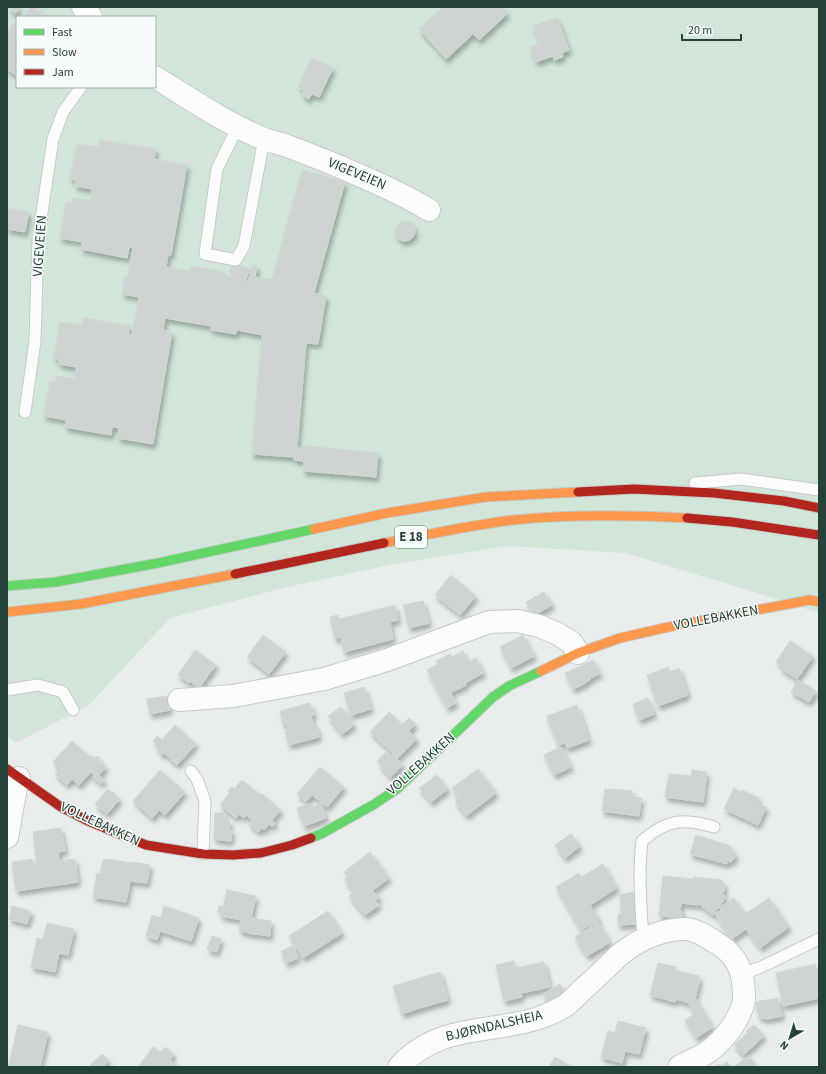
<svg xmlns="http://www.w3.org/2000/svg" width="826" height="1074" font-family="'Source Sans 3',sans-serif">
  <defs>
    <filter id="shadow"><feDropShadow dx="2.5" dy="4.5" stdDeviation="2" flood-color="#0004"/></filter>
  </defs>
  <rect width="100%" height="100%" fill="#e8edeb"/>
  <!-- green -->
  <path fill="#d1e6d8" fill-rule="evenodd" d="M 7,7 L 819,7 L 819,613 L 738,587 L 625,553 L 508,546 L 394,564 L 283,588 L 170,618 L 89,705 L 16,743 L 7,736 ZM 17,17 L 155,17 L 155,87 L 17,87 Z"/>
  <!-- building -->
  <path fill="#cfd4d2" stroke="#d1d6d4" filter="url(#shadow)" d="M 10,7 L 20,7 L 16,13 L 9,9 Z
    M 31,7 L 34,7 L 49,17 L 24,17 Z
    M 443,7 L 502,7 L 507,14 L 479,40 L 473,34 L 446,59 L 419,29 Z
    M 557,18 L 569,50 L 562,53 L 563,57 L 554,60 L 553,56 L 536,62 L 530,47 L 540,44 L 533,26 Z
    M 13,23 L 17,26 L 17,76 L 7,69 L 7,43 L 9,40 L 7,39 L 7,33 Z
    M 312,58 L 333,68 L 319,97 L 312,94 L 309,99 L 302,95 L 304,90 L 298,87 Z
    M 100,140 L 156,149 L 154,159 L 187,165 L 171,255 L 168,255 L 166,267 L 190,271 L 191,266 L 223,272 L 223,277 L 229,278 L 232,265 L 249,268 L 246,281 L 248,282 L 252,265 L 257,266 L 255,277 L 272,280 L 262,335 L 237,330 L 236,334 L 211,330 L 211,326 L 165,318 L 163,330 L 172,332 L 153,444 L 118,438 L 119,428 L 112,427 L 111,435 L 65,427 L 66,420 L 44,416 L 50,381 L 56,382 L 57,376 L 74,379 L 74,382 L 77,364 L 76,367 L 59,364 L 59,359 L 54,358 L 60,322 L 82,326 L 83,318 L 130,326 L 128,334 L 132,335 L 139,297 L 122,294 L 125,277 L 128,277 L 133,248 L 129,247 L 127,258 L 81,249 L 82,242 L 60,238 L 66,203 L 72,203 L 73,198 L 90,201 L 92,189 L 75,186 L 76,180 L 70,179 L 77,144 L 98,147 Z
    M 302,170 L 345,182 L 314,293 L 326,296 L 318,344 L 306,343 L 297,448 L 305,449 L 305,446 L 378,453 L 376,477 L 303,471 L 304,461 L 294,460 L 294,457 L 252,454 L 262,335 L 272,280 Z
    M 7,208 L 29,212 L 25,232 L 7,229 Z
    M395 231a10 10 0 1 1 20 0a10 10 0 1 1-20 0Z
    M 451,575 L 476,596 L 460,615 L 435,595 Z
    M 544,592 L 552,605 L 533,616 L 526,602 Z
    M 423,601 L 429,623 L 409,628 L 403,605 Z
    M 395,605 L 398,620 L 390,622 L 393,639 L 344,652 L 341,637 L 335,639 L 330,617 L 338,615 L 339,619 Z
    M 263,635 L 286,652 L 269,674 L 247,657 Z
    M 523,635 L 534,656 L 511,668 L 500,647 Z
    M 790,641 L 813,656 L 797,679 L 780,668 L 782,666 L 776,662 Z
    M 195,650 L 216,665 L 199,688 L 190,681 L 189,683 L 178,675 Z
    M 463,651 L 468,662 L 476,658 L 483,673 L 465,683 L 466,685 L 452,692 L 450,691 L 456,703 L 447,708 L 427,670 L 438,664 L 436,661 L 450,654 L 452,657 Z
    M 593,660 L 600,674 L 590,678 L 590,680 L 586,682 L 586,683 L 573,689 L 565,673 Z
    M 668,667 L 670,672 L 679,668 L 688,695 L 658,706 L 647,675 Z
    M 798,680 L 816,691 L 809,702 L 791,692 Z
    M 364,687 L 371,709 L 351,715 L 344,693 Z
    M 167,696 L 170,710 L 150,714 L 147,699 Z
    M 648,698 L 654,714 L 639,720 L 633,704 Z
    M 310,703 L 314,715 L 311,716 L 314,725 L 316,725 L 319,737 L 289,745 L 285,732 L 289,731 L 287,724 L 283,724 L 280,711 Z
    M 577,705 L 589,740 L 567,748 L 565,743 L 558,745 L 549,723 L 547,716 Z
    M 341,707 L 354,725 L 342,734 L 328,716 Z
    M 389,712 L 402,725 L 409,718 L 415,724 L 409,731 L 417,739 L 398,758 L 370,732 Z
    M 175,725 L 196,744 L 177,765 L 164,753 L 162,755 L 158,751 L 160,749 L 156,747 L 158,745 L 153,741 L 157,736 L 162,740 Z
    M 72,741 L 90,757 L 91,755 L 95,758 L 97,756 L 100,758 L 98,760 L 106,767 L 99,775 L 104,780 L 101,784 L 92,776 L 94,775 L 91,772 L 79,785 L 72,779 L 67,785 L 55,774 L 60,769 L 53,762 Z
    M 561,747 L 571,767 L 554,775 L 544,755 Z
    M 386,752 L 390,757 L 393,754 L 403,765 L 390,777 L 380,766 L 381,765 L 377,761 Z
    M 320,767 L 344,787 L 327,807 L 312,795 L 306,802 L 297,794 Z
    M 478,769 L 496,793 L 466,816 L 455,801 L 459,798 L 452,788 Z
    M 160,770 L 185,792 L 165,815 L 159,810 L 152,818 L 133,801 Z
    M 692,770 L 707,772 L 703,802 L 665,797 L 669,774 L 691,776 Z
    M 437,775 L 448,789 L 431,802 L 419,788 Z
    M 242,780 L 260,795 L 242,816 L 239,814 L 236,818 L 220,805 L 230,793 L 228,791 L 232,787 L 234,789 Z
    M 734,788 L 741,792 L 742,790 L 759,798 L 757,803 L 766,807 L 758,825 L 724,809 Z
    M 108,789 L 120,799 L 107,814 L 95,804 Z
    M 605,789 L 613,790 L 613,789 L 632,791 L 631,796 L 641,798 L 639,816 L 602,811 Z
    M 261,793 L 281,810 L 272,820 L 275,823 L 272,827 L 269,824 L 264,830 L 262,828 L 258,832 L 249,824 L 252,820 L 246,815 L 244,818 L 242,816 Z
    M 310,804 L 311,807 L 321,804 L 326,818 L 304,826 L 297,808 Z
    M 215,813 L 224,813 L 224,820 L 230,821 L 229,830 L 232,830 L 231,841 L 214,839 Z
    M 61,828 L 65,851 L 58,852 L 59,861 L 75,859 L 78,882 L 16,891 L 12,862 L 32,859 L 33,864 L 37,864 L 33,832 Z
    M 571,834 L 580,846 L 565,858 L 555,845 Z
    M 696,835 L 731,846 L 730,851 L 736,853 L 734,859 L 730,862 L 727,861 L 727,864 L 690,854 Z
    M 370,852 L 389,878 L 372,891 L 380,897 L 375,900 L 379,905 L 365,915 L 349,896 L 354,892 L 345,880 L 348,877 L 344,872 Z
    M 105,859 L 131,863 L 131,865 L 132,862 L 150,865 L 147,883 L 130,881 L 126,902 L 93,897 L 97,873 L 100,874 L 103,860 L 104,861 Z
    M 603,864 L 617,888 L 590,905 L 599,920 L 581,930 L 556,887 L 579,873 L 581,877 Z
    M 663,876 L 694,879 L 694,877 L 721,880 L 725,885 L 724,891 L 722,894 L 726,897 L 713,915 L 699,904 L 698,905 L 681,903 L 680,911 L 682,911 L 682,918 L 659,916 Z
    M 227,890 L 256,896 L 251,918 L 271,921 L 270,936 L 247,933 L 247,932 L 239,931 L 241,920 L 221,916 L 222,913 L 218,912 L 219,905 L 223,907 Z
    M 633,892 L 635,924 L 618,925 L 618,914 L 621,914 L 620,895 Z
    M 734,898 L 745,914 L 769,898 L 789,927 L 760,948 L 746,929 L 732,939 L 715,914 L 721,910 L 719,908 Z
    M 12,906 L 31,911 L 27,924 L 9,919 Z
    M 164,906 L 199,918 L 191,941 L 160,931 L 157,940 L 146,936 L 152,915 L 161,918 Z
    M 328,911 L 342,933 L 303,958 L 289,936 Z
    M 598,922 L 610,942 L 587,956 L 575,937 Z
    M 47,923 L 74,929 L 68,955 L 59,953 L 55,972 L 31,967 L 37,938 L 43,939 Z
    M 212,936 L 221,939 L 217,952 L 207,949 Z
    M 293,946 L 298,958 L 286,963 L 281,951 Z
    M 514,961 L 515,968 L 544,962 L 550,987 L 521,993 L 522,997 L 504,1001 L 496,965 Z
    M 658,963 L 676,967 L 675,970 L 699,976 L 698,978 L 700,979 L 695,998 L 702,1009 L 695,1014 L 689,1004 L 690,1003 L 675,999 L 675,1002 L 650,995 Z
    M 815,964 L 819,980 L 819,998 L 783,1006 L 776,973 Z
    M 440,972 L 448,1000 L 423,1007 L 414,980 Z
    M 414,980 L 423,1007 L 402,1014 L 393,986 Z
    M 560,984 L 566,995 L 549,1005 L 543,994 Z
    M 778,998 L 782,1016 L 767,1019 L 759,1017 L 755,1002 Z
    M 702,1009 L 713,1027 L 696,1038 L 685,1020 Z
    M 618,1021 L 646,1028 L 639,1054 L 625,1051 L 622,1063 L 601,1057 L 608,1031 L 615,1033 Z
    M 18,1025 L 48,1032 L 40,1067 L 7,1067 L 7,1064 L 9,1064 Z
    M 754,1025 L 764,1036 L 758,1041 L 758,1042 L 743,1055 L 734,1045 L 748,1032 L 746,1031 Z
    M 153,1047 L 161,1052 L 165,1047 L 174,1054 L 170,1060 L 178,1066 L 177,1067 L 138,1067 Z
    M 102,1054 L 109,1061 L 103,1067 L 88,1067 Z
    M 749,1056 L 757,1067 L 733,1067 Z
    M 555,1057 L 572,1067 L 549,1067 Z
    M 727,1062 L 731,1067 L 715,1067 L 719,1064 L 720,1066 Z"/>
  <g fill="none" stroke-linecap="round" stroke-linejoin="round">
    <!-- lane casing -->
    <g stroke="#c5cac8" stroke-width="13">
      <path id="lane" d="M 238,126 L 217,169 L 205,254 L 236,260 L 244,246 L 264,139
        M 25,412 L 35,341 L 38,239 L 53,139 L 63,112 L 81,87
        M 695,483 L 741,479 L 819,490
        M 7,690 L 38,685 L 63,692 L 73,710
        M 191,771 L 197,779 L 205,801 L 203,854
        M 643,939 C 641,907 638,873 642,841 C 667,819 683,818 714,827
        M 742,974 L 761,967 L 819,939"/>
    </g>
    <!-- street casing -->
    <g stroke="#c5cac8" stroke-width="24">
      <path id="street" d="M 83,7 L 91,17
        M 155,77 C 189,98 227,124 264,139 C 271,142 280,143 287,146 C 312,155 336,165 361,176 C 384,186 407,196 429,210
        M 179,700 L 233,696 L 324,679 L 387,660 L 489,622 L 518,621 L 539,626 L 556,633 L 571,642 L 578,653
        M 7,837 L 16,787 L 19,778
        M 399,1067 C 444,1016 509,1039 563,1007 C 570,1003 576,996 581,991 C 591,982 601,973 610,964 C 615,959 620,954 626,950 C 642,938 664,929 685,929 C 696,929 709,938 718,944 C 732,952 741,966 743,982 C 743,988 745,995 744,1000 C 740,1020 724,1040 708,1052 C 699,1058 688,1062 679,1067"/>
    </g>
    <!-- fast casing -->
    <g stroke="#c3cbc8" stroke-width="11">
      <path id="fast" d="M 7,586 L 56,582 L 158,563 L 314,529
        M 311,838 L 321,834 L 373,805 L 397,789 L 493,697 L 509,686 L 541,671"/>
    </g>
    <!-- slow casing -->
    <g stroke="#c3cbc8" stroke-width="11">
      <path id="slow" d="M 314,529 L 387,513 L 486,497 L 578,492
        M 384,543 C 427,535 470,525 513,520 C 571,514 629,515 687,518
        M 7,612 L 81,604 L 235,574
        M 541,671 L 578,653 L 620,638 L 682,624 L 810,600 L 819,602"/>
    </g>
    <!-- jam casing -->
    <g stroke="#c3cbc8" stroke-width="11">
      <path id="jam" d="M 578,492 L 634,489 L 714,493 L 784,501 L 819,508
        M 687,518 L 732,522 L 819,535
        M 235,574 L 384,543
        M 7,769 L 61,807 L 88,821 L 146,845 L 203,854 L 233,855 L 261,853 L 292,845 L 311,838"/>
    </g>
    <!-- lane -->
    <use href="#lane" stroke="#fcfcfc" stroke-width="11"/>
    <!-- street -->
    <use href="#street" stroke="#fcfcfc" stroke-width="22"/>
    <!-- fast -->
    <use href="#fast" stroke="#63d668" stroke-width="9"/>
    <!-- slow -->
    <use href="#slow" stroke="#ff974d" stroke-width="9"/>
    <!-- jam -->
    <use href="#jam" stroke="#b3261e" stroke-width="9"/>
  </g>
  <g text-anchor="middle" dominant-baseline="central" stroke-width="3" stroke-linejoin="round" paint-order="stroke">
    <!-- shield labels -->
    <rect fill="#f7fbf9" stroke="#637a73" stroke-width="1" x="395" y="526" width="32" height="22" rx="3"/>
    <g font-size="13" font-weight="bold" fill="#24423a">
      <text x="411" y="537">E 18</text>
    </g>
    <!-- street labels -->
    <g font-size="14" fill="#24423a" stroke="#f7fbf9">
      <text transform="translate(357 174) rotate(23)">VIGEVEIEN</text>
      <text transform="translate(40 246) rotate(-86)">VIGEVEIEN</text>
      <text transform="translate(716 618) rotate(-11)">VOLLEBAKKEN</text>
      <text transform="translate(421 764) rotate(-42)">VOLLEBAKKEN</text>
      <text transform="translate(100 824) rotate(25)">VOLLEBAKKEN</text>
      <text transform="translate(494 1026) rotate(-13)">BJØRNDALSHEIA</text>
    </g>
  </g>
  <!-- border -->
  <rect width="826" height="1074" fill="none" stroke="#24423a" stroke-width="16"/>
  <!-- legend -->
  <rect x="16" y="16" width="140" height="72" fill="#f7fbf9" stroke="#a3b1ad"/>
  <rect x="24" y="29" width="20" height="6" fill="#63d668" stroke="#a3b1ad"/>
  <text x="52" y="36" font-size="12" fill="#24423a">Fast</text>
  <rect x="24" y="49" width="20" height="6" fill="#ff974d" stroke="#a3b1ad"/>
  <text x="52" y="56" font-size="12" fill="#24423a">Slow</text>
  <rect x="24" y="69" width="20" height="6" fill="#b3261e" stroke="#a3b1ad"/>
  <text x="52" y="76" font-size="12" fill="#24423a">Jam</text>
  <!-- north arrow -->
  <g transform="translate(790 1038) rotate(218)" stroke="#f7fbf9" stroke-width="3" paint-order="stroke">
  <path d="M0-3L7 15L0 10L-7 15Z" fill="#24423a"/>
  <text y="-6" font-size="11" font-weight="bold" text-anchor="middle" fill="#24423a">N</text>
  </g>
  <!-- scale -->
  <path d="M682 34v6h59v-6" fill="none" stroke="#24423a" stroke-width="2"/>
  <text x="688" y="34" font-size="12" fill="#24423a" stroke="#f7fbf9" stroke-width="3" paint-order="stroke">20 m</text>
</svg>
